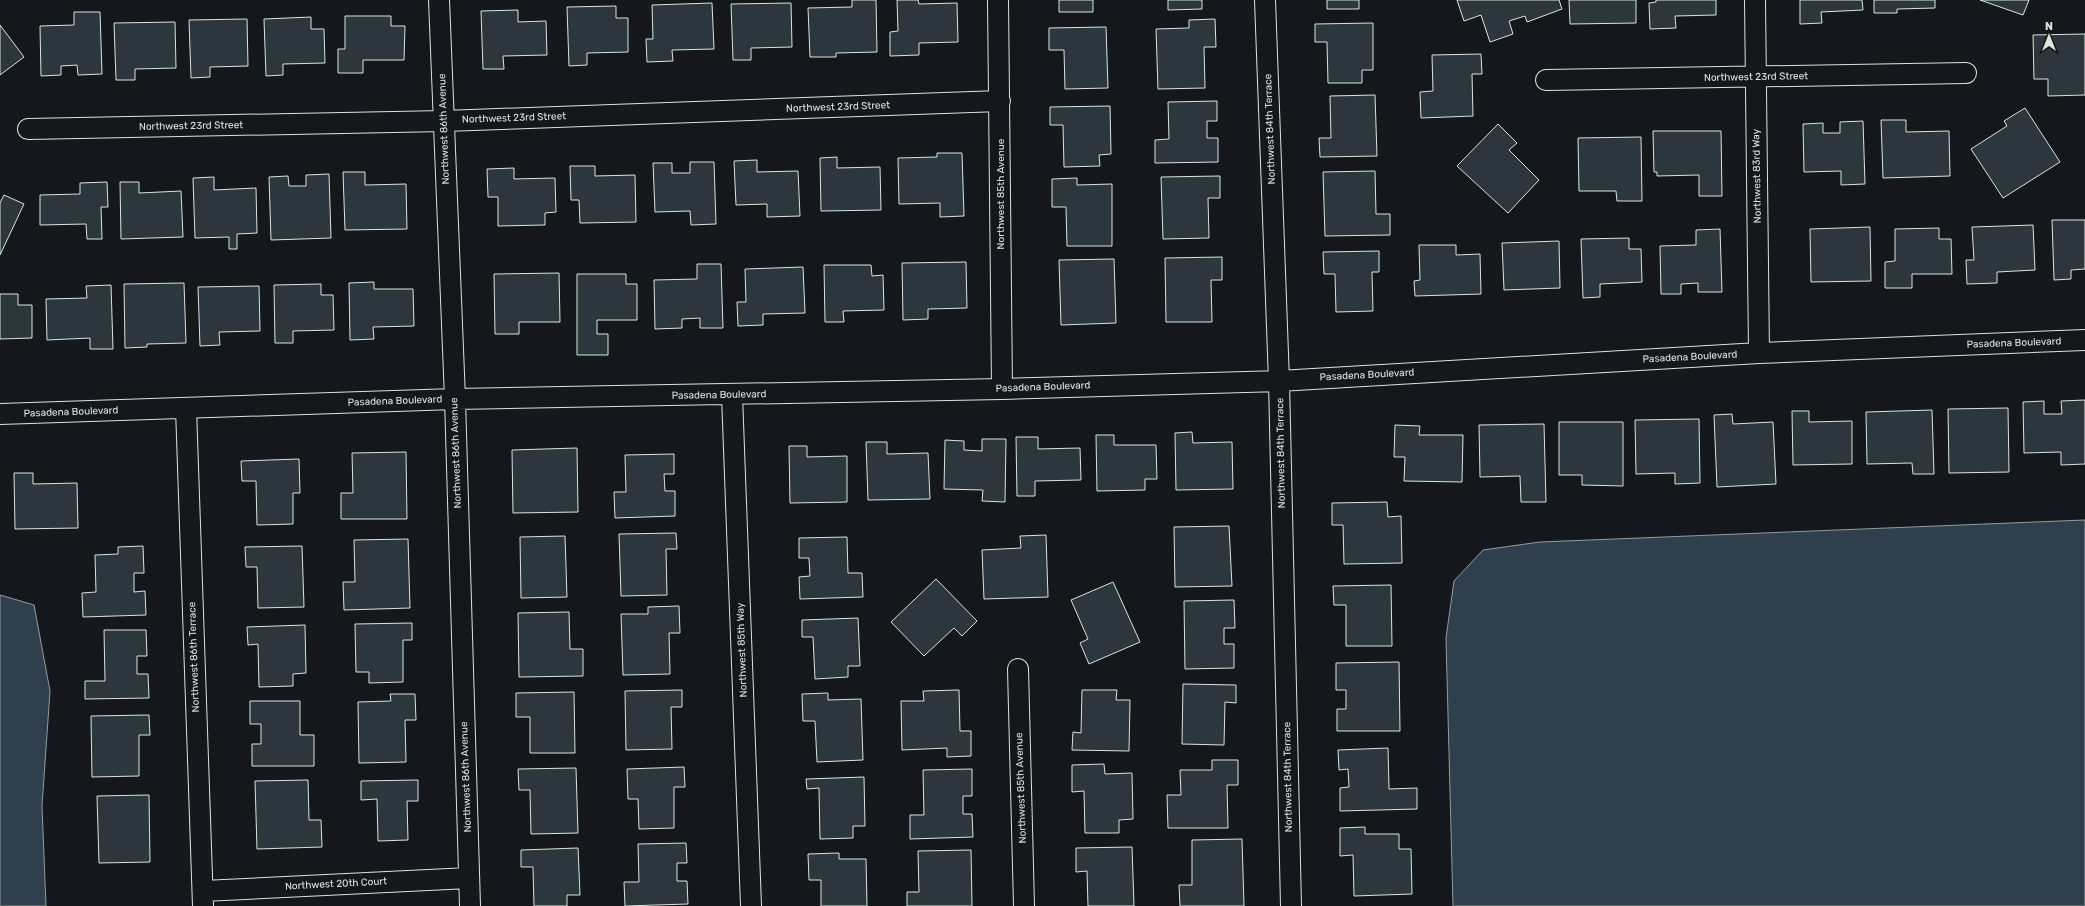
<svg xmlns="http://www.w3.org/2000/svg" width="2085" height="906" font-family="Rubik,sans-serif">
  <rect width="100%" height="100%" fill="#14181c"/>
  <!-- water -->
  <path fill="#2f3f4d" stroke="#939e99" d="M 2085,520 L 2085,906 L 1453,906 L 1446,638 L 1454,581 L 1483,550 L 1540,542 Z
    M 0,595 L 34,605 L 50,691 L 42,806 L 46,906 L 0,906 Z"/>
  <!-- building -->
  <path fill="#2c363c" stroke="#d8e6dc" d="M 852,0 L 876,0 L 877,52 L 836,53 L 836,57 L 810,57 L 808,8 L 852,7 Z
    M 897,0 L 918,0 L 919,4 L 957,3 L 958,42 L 919,43 L 919,55 L 890,56 L 890,32 L 898,31 Z
    M 1059,0 L 1093,0 L 1093,12 L 1059,12 Z
    M 1168,0 L 1202,0 L 1202,9 L 1168,10 Z
    M 1327,0 L 1359,0 L 1359,9 L 1327,9 Z
    M 1457,0 L 1559,0 L 1562,9 L 1527,22 L 1525,16 L 1509,21 L 1513,34 L 1490,42 L 1481,15 L 1464,21 Z
    M 1569,0 L 1636,0 L 1636,23 L 1570,24 Z
    M 1656,0 L 1716,0 L 1716,15 L 1675,16 L 1676,28 L 1650,29 L 1649,3 L 1656,2 Z
    M 1800,0 L 1862,0 L 1863,10 L 1821,12 L 1822,23 L 1800,24 Z
    M 1874,0 L 1935,0 L 1935,8 L 1897,9 L 1897,13 L 1874,13 Z
    M 1980,0 L 2029,0 L 2023,15 Z
    M 712,3 L 714,49 L 672,50 L 673,61 L 647,62 L 646,39 L 653,39 L 652,5 Z
    M 791,3 L 792,47 L 751,48 L 751,60 L 733,60 L 731,4 Z
    M 616,6 L 616,18 L 628,18 L 628,52 L 587,53 L 587,65 L 569,66 L 567,7 Z
    M 518,10 L 518,22 L 546,21 L 547,55 L 503,56 L 504,69 L 483,69 L 481,11 Z
    M 74,12 L 100,12 L 102,74 L 78,75 L 77,65 L 61,66 L 61,75 L 41,76 L 40,26 L 74,25 Z
    M 345,16 L 391,16 L 391,26 L 405,26 L 404,60 L 363,60 L 363,73 L 338,73 L 338,49 L 345,49 Z
    M 311,17 L 311,29 L 324,29 L 325,63 L 283,64 L 283,75 L 266,76 L 264,19 Z
    M 247,19 L 248,66 L 210,67 L 210,77 L 191,78 L 189,20 Z
    M 1215,19 L 1216,47 L 1204,47 L 1205,88 L 1158,89 L 1156,29 L 1189,28 L 1189,20 Z
    M 175,22 L 176,68 L 135,69 L 135,80 L 116,80 L 114,23 Z
    M 1373,23 L 1373,70 L 1362,70 L 1362,83 L 1328,83 L 1327,42 L 1315,42 L 1315,24 Z
    M 0,25 L 24,57 L 0,75 Z
    M 1106,27 L 1108,88 L 1065,89 L 1064,50 L 1049,50 L 1049,28 Z
    M 2085,34 L 2085,95 L 2048,96 L 2048,79 L 2034,79 L 2033,35 Z
    M 1481,54 L 1482,74 L 1472,74 L 1473,116 L 1421,118 L 1420,92 L 1433,91 L 1432,55 Z
    M 1375,95 L 1377,156 L 1320,157 L 1319,138 L 1331,138 L 1330,96 Z
    M 1217,101 L 1217,121 L 1207,121 L 1207,138 L 1218,138 L 1218,162 L 1155,163 L 1155,140 L 1169,139 L 1168,102 Z
    M 1110,106 L 1111,154 L 1099,155 L 1100,166 L 1064,167 L 1063,125 L 1050,125 L 1050,107 Z
    M 2025,108 L 2060,162 L 2003,198 L 1971,149 L 2007,126 L 2004,121 Z
    M 1881,120 L 1906,120 L 1906,132 L 1949,131 L 1950,176 L 1883,178 Z
    M 1863,121 L 1865,184 L 1841,185 L 1841,171 L 1804,172 L 1803,124 L 1823,123 L 1823,133 L 1840,133 L 1840,122 Z
    M 1498,124 L 1517,143 L 1509,150 L 1539,180 L 1508,213 L 1457,166 Z
    M 1653,131 L 1721,131 L 1722,196 L 1699,196 L 1699,175 L 1657,176 L 1657,172 L 1654,172 Z
    M 1641,137 L 1642,201 L 1617,201 L 1616,191 L 1579,191 L 1578,138 Z
    M 937,153 L 962,153 L 964,216 L 940,217 L 940,203 L 899,204 L 898,158 L 937,157 Z
    M 837,157 L 837,168 L 880,167 L 881,210 L 821,211 L 820,158 Z
    M 757,160 L 757,172 L 798,171 L 800,216 L 767,217 L 767,204 L 736,205 L 734,161 Z
    M 690,162 L 714,162 L 716,224 L 691,225 L 690,211 L 655,212 L 653,163 L 672,163 L 672,173 L 690,173 Z
    M 570,166 L 595,166 L 595,176 L 635,175 L 636,222 L 580,223 L 579,200 L 571,200 Z
    M 514,168 L 514,179 L 555,178 L 556,212 L 545,213 L 545,225 L 498,226 L 498,197 L 488,197 L 487,169 Z
    M 1375,171 L 1376,214 L 1390,214 L 1390,235 L 1325,236 L 1323,172 Z
    M 343,172 L 365,172 L 365,185 L 406,184 L 407,229 L 345,230 Z
    M 329,174 L 331,238 L 271,240 L 269,177 L 288,176 L 289,186 L 306,186 L 306,175 Z
    M 1220,176 L 1220,198 L 1208,198 L 1209,238 L 1163,239 L 1161,177 Z
    M 214,177 L 214,190 L 256,188 L 257,233 L 237,234 L 237,249 L 229,249 L 229,237 L 195,238 L 193,178 Z
    M 1077,178 L 1077,185 L 1112,184 L 1112,246 L 1067,246 L 1066,207 L 1052,207 L 1052,179 Z
    M 107,182 L 108,207 L 101,207 L 102,239 L 87,239 L 86,224 L 40,225 L 40,195 L 80,194 L 80,183 Z
    M 120,182 L 139,182 L 139,193 L 181,191 L 183,237 L 121,239 Z
    M 4,195 L 24,204 L 0,255 L 0,203 Z
    M 2052,220 L 2085,220 L 2085,269 L 2071,270 L 2071,279 L 2054,280 Z
    M 2033,225 L 2035,270 L 1997,272 L 1997,283 L 1967,284 L 1966,260 L 1974,260 L 1972,227 Z
    M 1870,227 L 1871,281 L 1811,282 L 1810,229 Z
    M 1939,228 L 1939,239 L 1951,239 L 1952,274 L 1912,274 L 1912,288 L 1885,288 L 1885,262 L 1895,261 L 1895,229 Z
    M 1720,229 L 1722,292 L 1698,292 L 1698,283 L 1681,284 L 1681,294 L 1661,294 L 1660,246 L 1696,245 L 1696,230 Z
    M 1629,238 L 1629,249 L 1641,249 L 1642,282 L 1600,284 L 1600,297 L 1583,298 L 1581,239 Z
    M 1559,241 L 1560,288 L 1504,290 L 1502,243 Z
    M 1419,245 L 1456,245 L 1456,255 L 1480,254 L 1481,294 L 1415,296 L 1414,281 L 1420,280 Z
    M 1379,251 L 1379,272 L 1372,272 L 1373,311 L 1336,312 L 1335,274 L 1324,274 L 1323,252 Z
    M 1222,257 L 1222,280 L 1211,280 L 1212,322 L 1166,322 L 1165,258 Z
    M 1114,259 L 1116,323 L 1061,325 L 1059,260 Z
    M 966,262 L 967,308 L 928,309 L 928,319 L 903,320 L 902,263 Z
    M 697,264 L 721,264 L 723,328 L 700,328 L 700,318 L 682,319 L 682,328 L 655,329 L 654,280 L 697,279 Z
    M 824,265 L 871,265 L 872,276 L 883,275 L 884,310 L 843,311 L 844,322 L 825,322 Z
    M 803,267 L 805,313 L 763,314 L 763,325 L 738,326 L 737,302 L 746,302 L 745,269 Z
    M 559,273 L 560,322 L 519,322 L 519,334 L 495,334 L 494,274 Z
    M 577,274 L 626,274 L 626,284 L 637,284 L 637,320 L 597,320 L 597,334 L 608,334 L 608,355 L 577,355 Z
    M 374,282 L 374,289 L 413,289 L 414,326 L 373,327 L 374,339 L 350,340 L 349,283 Z
    M 184,283 L 186,343 L 147,344 L 147,347 L 125,348 L 124,284 Z
    M 321,284 L 321,295 L 333,295 L 334,330 L 293,331 L 293,343 L 275,343 L 274,285 Z
    M 111,285 L 113,349 L 90,349 L 90,338 L 47,340 L 46,299 L 87,298 L 86,286 Z
    M 259,286 L 260,331 L 219,332 L 220,345 L 200,346 L 198,287 Z
    M 0,294 L 18,294 L 18,305 L 32,305 L 32,338 L 0,339 Z
    M 2085,400 L 2085,464 L 2061,465 L 2061,452 L 2024,453 L 2023,402 L 2044,401 L 2044,414 L 2062,414 L 2061,401 Z
    M 2008,408 L 2009,472 L 1949,473 L 1948,409 Z
    M 1932,410 L 1934,474 L 1913,474 L 1912,463 L 1867,464 L 1866,412 Z
    M 1792,411 L 1809,411 L 1809,422 L 1852,421 L 1852,464 L 1793,465 Z
    M 1732,414 L 1733,424 L 1773,422 L 1776,484 L 1717,487 L 1714,415 Z
    M 1699,419 L 1700,483 L 1675,484 L 1675,473 L 1636,474 L 1635,420 Z
    M 1559,422 L 1623,422 L 1623,486 L 1582,485 L 1582,475 L 1559,475 Z
    M 1544,424 L 1546,502 L 1521,502 L 1520,476 L 1480,477 L 1479,425 Z
    M 1395,425 L 1420,426 L 1419,435 L 1463,435 L 1462,482 L 1404,481 L 1405,457 L 1394,457 Z
    M 1192,432 L 1193,443 L 1232,442 L 1233,489 L 1176,490 L 1175,433 Z
    M 1096,435 L 1114,435 L 1114,445 L 1156,445 L 1157,479 L 1145,479 L 1145,490 L 1097,491 Z
    M 1016,437 L 1038,437 L 1038,449 L 1080,448 L 1081,480 L 1035,481 L 1035,496 L 1017,496 Z
    M 982,439 L 1006,439 L 1005,502 L 982,501 L 983,490 L 944,489 L 945,440 L 964,441 L 964,450 L 982,451 Z
    M 866,442 L 887,442 L 887,454 L 928,453 L 930,499 L 868,500 Z
    M 789,446 L 807,446 L 807,457 L 847,456 L 847,502 L 790,503 Z
    M 577,448 L 578,512 L 513,513 L 512,450 Z
    M 406,452 L 407,519 L 341,519 L 341,493 L 353,493 L 352,453 Z
    M 674,454 L 674,474 L 664,474 L 665,491 L 675,491 L 675,516 L 615,518 L 614,492 L 626,492 L 625,455 Z
    M 299,459 L 300,493 L 293,493 L 293,524 L 257,525 L 256,481 L 242,481 L 241,461 Z
    M 14,473 L 33,473 L 33,484 L 77,483 L 78,528 L 15,529 Z
    M 1387,502 L 1388,517 L 1401,516 L 1402,563 L 1344,564 L 1343,525 L 1332,525 L 1332,503 Z
    M 1229,526 L 1232,586 L 1175,587 L 1174,527 Z
    M 676,533 L 677,549 L 666,549 L 667,595 L 621,596 L 619,534 Z
    M 1046,535 L 1048,597 L 984,599 L 982,550 L 1021,548 L 1020,536 Z
    M 565,536 L 567,597 L 521,598 L 520,537 Z
    M 847,537 L 848,573 L 862,573 L 863,597 L 800,599 L 799,577 L 810,576 L 809,558 L 799,558 L 799,538 Z
    M 408,539 L 410,608 L 344,610 L 343,582 L 355,582 L 354,540 Z
    M 143,546 L 144,573 L 134,573 L 134,592 L 145,591 L 146,615 L 83,617 L 82,593 L 96,592 L 95,555 L 118,554 L 118,547 Z
    M 302,546 L 304,607 L 258,608 L 257,567 L 246,567 L 245,547 Z
    M 936,579 L 977,621 L 962,636 L 954,628 L 924,656 L 891,622 Z
    M 1113,582 L 1140,642 L 1089,664 L 1080,643 L 1088,639 L 1071,600 Z
    M 1391,585 L 1392,646 L 1346,646 L 1346,605 L 1334,605 L 1333,586 Z
    M 1234,600 L 1235,628 L 1224,628 L 1224,644 L 1234,644 L 1234,668 L 1185,669 L 1184,601 Z
    M 679,606 L 680,633 L 669,633 L 670,674 L 623,675 L 621,614 L 648,614 L 648,607 Z
    M 569,612 L 570,649 L 583,649 L 583,676 L 519,677 L 518,613 Z
    M 858,618 L 860,666 L 848,666 L 848,677 L 815,679 L 813,637 L 802,637 L 802,620 Z
    M 412,623 L 412,640 L 403,640 L 403,682 L 369,683 L 369,672 L 356,672 L 355,624 Z
    M 305,625 L 306,673 L 293,674 L 293,686 L 259,687 L 258,644 L 248,645 L 247,627 Z
    M 104,630 L 146,630 L 147,656 L 137,656 L 137,674 L 148,674 L 149,698 L 85,699 L 85,681 L 105,681 Z
    M 1399,662 L 1400,731 L 1337,731 L 1337,709 L 1346,709 L 1346,690 L 1336,690 L 1336,663 Z
    M 1183,684 L 1236,685 L 1236,703 L 1225,702 L 1224,745 L 1182,744 Z
    M 682,690 L 682,707 L 671,707 L 672,749 L 626,750 L 625,691 Z
    M 959,690 L 960,731 L 971,731 L 971,756 L 947,757 L 947,748 L 902,750 L 901,701 L 924,701 L 923,691 Z
    M 1082,690 L 1117,690 L 1116,700 L 1130,700 L 1129,751 L 1072,750 L 1073,732 L 1081,733 Z
    M 574,692 L 575,753 L 530,753 L 530,717 L 516,717 L 516,693 Z
    M 828,693 L 828,700 L 861,699 L 863,760 L 817,762 L 815,721 L 803,721 L 802,694 Z
    M 390,694 L 415,694 L 416,720 L 405,720 L 406,762 L 359,763 L 358,702 L 391,701 Z
    M 250,701 L 300,701 L 300,735 L 314,735 L 314,766 L 252,766 L 252,744 L 261,744 L 261,724 L 250,724 Z
    M 149,715 L 150,735 L 139,735 L 139,776 L 92,777 L 91,716 Z
    M 1388,748 L 1389,789 L 1417,788 L 1417,809 L 1340,811 L 1340,788 L 1349,787 L 1348,769 L 1339,770 L 1338,750 Z
    M 1212,760 L 1238,760 L 1238,785 L 1227,785 L 1228,828 L 1168,828 L 1167,795 L 1181,795 L 1180,770 L 1212,770 Z
    M 1104,764 L 1105,774 L 1132,773 L 1133,819 L 1119,820 L 1119,833 L 1085,833 L 1084,791 L 1072,792 L 1072,765 Z
    M 684,767 L 685,787 L 674,787 L 674,828 L 639,829 L 638,799 L 628,799 L 627,769 Z
    M 576,768 L 578,833 L 531,834 L 530,790 L 519,790 L 518,769 Z
    M 972,769 L 972,796 L 963,796 L 963,814 L 972,814 L 973,837 L 910,839 L 910,815 L 924,815 L 923,770 Z
    M 864,777 L 865,826 L 853,826 L 853,838 L 820,839 L 819,788 L 807,789 L 806,779 Z
    M 308,780 L 309,820 L 321,820 L 322,847 L 257,849 L 255,781 Z
    M 418,780 L 418,801 L 407,801 L 408,840 L 378,841 L 377,799 L 361,800 L 361,781 Z
    M 149,795 L 150,862 L 99,863 L 97,796 Z
    M 1365,827 L 1365,834 L 1399,834 L 1399,849 L 1411,849 L 1412,894 L 1354,896 L 1353,855 L 1340,856 L 1340,828 Z
    M 1242,839 L 1244,906 L 1180,906 L 1179,885 L 1192,885 L 1192,840 Z
    M 686,843 L 687,863 L 677,863 L 677,881 L 687,881 L 688,904 L 625,906 L 624,882 L 639,882 L 638,844 Z
    M 1132,847 L 1134,906 L 1088,906 L 1087,871 L 1076,872 L 1076,848 Z
    M 578,848 L 580,895 L 567,895 L 567,906 L 534,906 L 533,867 L 521,867 L 521,850 Z
    M 971,850 L 972,906 L 907,906 L 907,892 L 919,892 L 918,851 Z
    M 839,853 L 839,859 L 866,859 L 867,906 L 821,906 L 821,880 L 809,880 L 808,854 Z"/>
  <g fill="none" stroke-linecap="round" stroke-linejoin="round">
    <!-- minor casing -->
    <g stroke="#d8e6dc" stroke-width="22">
      <path id="minor" d="M 439,0 L 455,399 L 470,906
        M 998,0 L 1002,389
        M 1265,0 L 1279,381 L 1291,906
        M 1755,0 L 1759,353
        M 1546,80 L 1966,73
        M 28,129 L 444,121 L 1000,101
        M 732,395 L 751,906
        M 186,408 L 203,906
        M 0,414 L 455,399 L 1002,389 L 1279,381 L 1759,353 L 2085,340
        M 1018,669 L 1024,906
        M 203,891 L 469,878"/>
    </g>
    <!-- minor -->
    <use href="#minor" stroke="#14181c" stroke-width="20"/>
  </g>
  <g text-anchor="middle" dominant-baseline="central" stroke-width="3" stroke-linejoin="round" paint-order="stroke">
    <!-- street labels -->
    <g font-size="10" fill="#d8e6dc" stroke="#14181c">
      <text transform="translate(1756 77) rotate(-1)">Northwest 23rd Street</text>
      <text transform="translate(838 107) rotate(-2)">Northwest 23rd Street</text>
      <text transform="translate(514 118) rotate(-2)">Northwest 23rd Street</text>
      <text transform="translate(191 126) rotate(-1)">Northwest 23rd Street</text>
      <text transform="translate(444 129) rotate(-92)">Northwest 86th Avenue</text>
      <text transform="translate(1270 129) rotate(-92)">Northwest 84th Terrace</text>
      <text transform="translate(1757 176) rotate(-91)">Northwest 83rd Way</text>
      <text transform="translate(1001 194) rotate(-90)">Northwest 85th Avenue</text>
      <text transform="translate(2014 343) rotate(-2)">Pasadena Boulevard</text>
      <text transform="translate(1690 357) rotate(-3)">Pasadena Boulevard</text>
      <text transform="translate(1367 375) rotate(-3)">Pasadena Boulevard</text>
      <text transform="translate(1043 387) rotate(-2)">Pasadena Boulevard</text>
      <text transform="translate(719 395) rotate(-1)">Pasadena Boulevard</text>
      <text transform="translate(395 401) rotate(-2)">Pasadena Boulevard</text>
      <text transform="translate(71 412) rotate(-2)">Pasadena Boulevard</text>
      <text transform="translate(456 453) rotate(-92)">Northwest 86th Avenue</text>
      <text transform="translate(1281 453) rotate(-91)">Northwest 84th Terrace</text>
      <text transform="translate(742 650) rotate(-92)">Northwest 85th Way</text>
      <text transform="translate(194 657) rotate(-92)">Northwest 86th Terrace</text>
      <text transform="translate(466 777) rotate(-92)">Northwest 86th Avenue</text>
      <text transform="translate(1288 777) rotate(-91)">Northwest 84th Terrace</text>
      <text transform="translate(1021 788) rotate(-92)">Northwest 85th Avenue</text>
      <text transform="translate(336 884) rotate(-3)">Northwest 20th Court</text>
    </g>
  </g>
  <!-- north arrow -->
  <g transform="translate(2049 36)" stroke="#14181c" stroke-width="3" paint-order="stroke">
  <path d="M0-3L7 15L0 10L-7 15Z" fill="#d8e6dc"/>
  <text y="-6" font-size="11" font-weight="bold" text-anchor="middle" fill="#d8e6dc">N</text>
  </g>
</svg>
